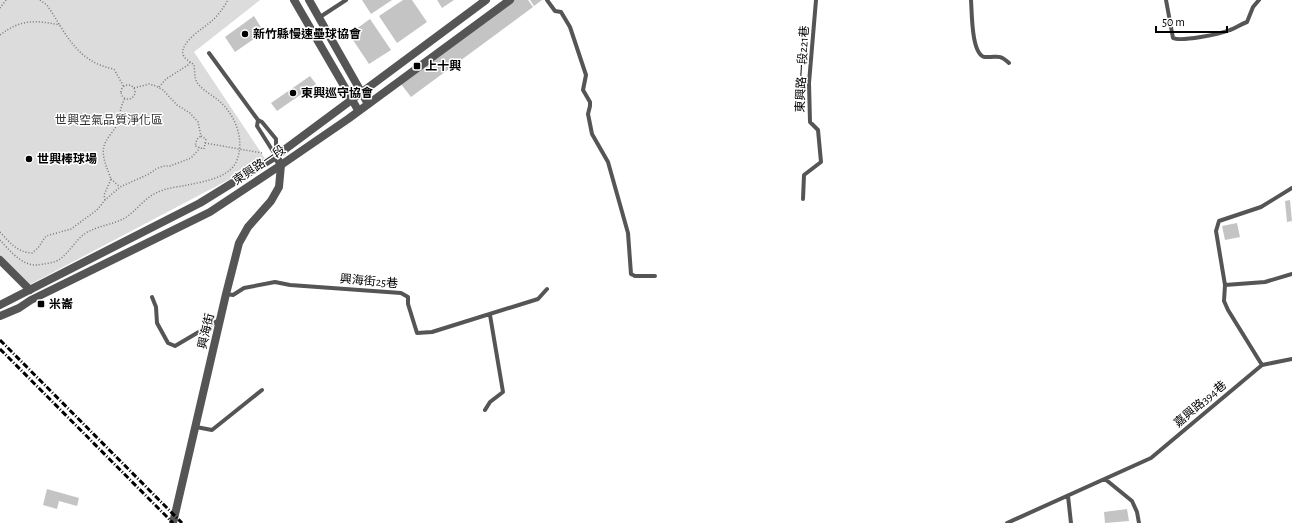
<svg xmlns="http://www.w3.org/2000/svg" width="1292" height="523" font-family="'Alegreya Sans','Noto Sans TC',sans-serif">
  <rect width="100%" height="100%" fill="#fff"/>
  <!-- green -->
  <path fill="#dcdcdc" d="M 0,0 L 260,0 L 194,52 L 266,160 L 29,285 L 0,256 Z"/>
  <!-- building -->
  <path fill="#c4c4c4" d="M 362,0 L 392,0 L 371,14 Z
    M 403,0 L 412,0 L 427,22 L 397,43 L 379,16 Z
    M 437,0 L 454,0 L 442,8 Z
    M 503,0 L 528,0 L 533,7 L 411,97 L 397,79 Z
    M 530,0 L 542,0 L 534,6 Z
    M 254,16 L 264,32 L 235,52 L 225,37 Z
    M 370,19 L 391,50 L 369,64 L 349,34 Z
    M 310,76 L 316,84 L 277,111 L 271,103 Z
    M 1290,200 L 1292,221 L 1287,222 L 1285,201 Z
    M 1237,223 L 1240,237 L 1225,240 L 1222,226 Z
    M 47,489 L 79,498 L 77,506 L 59,501 L 57,509 L 43,505 Z
    M 1127,509 L 1129,521 L 1105,523 L 1104,512 Z"/>
  <g fill="none" stroke-linecap="round" stroke-linejoin="round">
    <!-- path -->
    <path stroke="#777" stroke-width="1.5" stroke-dasharray="1 2" stroke-linecap="butt" d="M 40,0 L 47,5 C 66,33 76,62 114,69 L 124,87
      M 0,8 L 6,0
      M 0,35 C 21,19 35,20 60,25
      M121 92a7 7 0 1 1 14 0a7 7 0 1 1-14 0Z
      M 159,87 L 166,79 L 188,65 L 191,61
      M 134,88 L 149,84 L 156,86 L 163,90 L 177,105 L 190,113 L 198,122 L 201,136
      M 201,136 L 206,139 L 204,149 L 195,146 L 197,139 Z
      M 205,143 L 262,153
      M 111,179 L 120,187
      M 105,200 L 104,195 L 111,179 C 108,170 101,157 104,146 C 106,139 113,132 117,125 C 120,116 120,107 125,98
      M 0,232 C 10,243 17,252 32,253 L 38,248 L 46,236 L 71,229 L 97,210 L 105,200 L 120,187 L 149,174 L 156,169 L 163,166 L 170,166 L 191,158 L 200,148
      M 0,240 C 9,250 22,266 37,265 C 43,264 55,263 60,259 C 70,252 75,240 86,233 C 97,226 111,225 123,219 C 135,213 143,199 156,193 C 165,188 178,187 188,185 C 205,181 230,178 237,160 C 245,139 235,114 218,100 C 212,95 204,91 199,85 C 194,80 195,72 194,65 C 191,62 184,59 183,54 C 180,42 205,27 213,20 C 219,14 224,7 228,0"/>
    <!-- service -->
    <path stroke="#555" stroke-width="4" d="M 547,0 L 555,11 L 561,12 L 570,27 L 586,75 L 583,90 L 590,102 L 590,106 L 588,114 L 592,134 L 608,162 L 628,233 L 631,274 L 635,276 L 655,276
      M 971,0 C 972,11 971,55 985,57 C 997,58 998,53 1009,63
      M 1166,0 L 1173,38 C 1181,42 1220,34 1230,30 C 1236,28 1241,24 1247,22 L 1253,7 L 1259,0
      M 320,17 L 346,0
      M 209,53 L 258,120 L 262,122 L 276,139 L 276,156
      M 258,120 L 257,126 L 276,156
      M 803,199 L 804,175 L 821,162 L 818,130 L 810,122 L 809,83 L 816,0
      M 1225,285 L 1265,282 L 1292,274
      M 226,294 L 233,295 L 244,288 L 275,282 L 290,285 L 401,293 L 408,297 L 408,304 L 417,333 L 432,332 L 538,299 L 547,289
      M 152,297 L 156,307 L 157,323 L 168,343 L 175,346 L 219,320
      M 1262,365 L 1292,359
      M 485,410 L 490,402 L 503,392 L 490,315
      M 196,427 L 212,430 L 262,390
      M 1105,479 L 1132,501 L 1137,512 L 1139,523
      M 1068,496 L 1071,523
      M 1007,523 L 1151,458 L 1262,365 L 1228,310 L 1224,301 L 1225,285 L 1216,231 L 1219,221 L 1261,207 L 1292,188"/>
    <!-- minor -->
    <path stroke="#555" stroke-width="8" d="M 294,0 L 358,110
      M 309,0 L 368,104
      M 0,260 L 30,290
      M 173,523 L 226,294 L 239,243 L 248,227 L 271,201 L 279,187 L 281,165 L 276,156"/>
    <!-- tertiary -->
    <path stroke="#555" stroke-width="8" d="M 0,305 L 200,203 L 276,156 L 486,0
      M 0,316 L 19,308 L 31,300 L 210,212 L 281,165 L 348,119 L 510,0"/>
    <!-- rail -->
    <path stroke="#000" stroke-width="3" stroke-dasharray="6 2 1 2" stroke-linecap="butt" d="M 0,340 L 182,523
      M 0,349 L 173,523"/>
  </g>
  <!-- markers -->
  <g fill="#000" stroke="#fff" stroke-width="1.5">
    <circle cx="245" cy="34" r="4"/>
    <rect x="413" y="62" width="8" height="8" rx="2"/>
    <circle cx="293" cy="93" r="4"/>
    <circle cx="29" cy="159" r="4"/>
    <rect x="37" y="300" width="8" height="8" rx="2"/>
  </g>
  <g text-anchor="middle" dominant-baseline="central" stroke-width="3" stroke-linejoin="round" paint-order="stroke">
    <!-- poi labels -->
    <g font-size="12" font-weight="bold" fill="#000" stroke="#fff" text-anchor="start">
      <text x="253" y="34">新竹縣慢速壘球協會</text>
      <text x="425" y="66">上十興</text>
      <text x="301" y="93">東興巡守協會</text>
      <text x="37" y="159">世興棒球場</text>
      <text x="49" y="304">米崙</text>
    </g>
    <!-- street labels -->
    <g font-size="12" fill="#000" stroke="#fff">
      <text transform="translate(802 69) rotate(-87)">東興路一段221巷</text>
      <text transform="translate(259 165) rotate(-34)">東興路一段</text>
      <text transform="translate(369 281) rotate(5)">興海街25巷</text>
      <text transform="translate(206 331) rotate(-77)">興海街</text>
      <text transform="translate(1200 404) rotate(-40)">嘉興路394巷</text>
    </g>
    <!-- park labels -->
    <g font-size="12" fill="#333" stroke="#fff">
      <text x="109" y="120">世興空氣品質淨化區</text>
    </g>
  </g>
  <!-- scale -->
  <path d="M1156 26v6h71v-6" fill="none" stroke="#000000" stroke-width="2"/>
  <text x="1162" y="26" font-size="12" fill="#000000" stroke="#ffffff" stroke-width="3" paint-order="stroke">50 m</text>
</svg>
